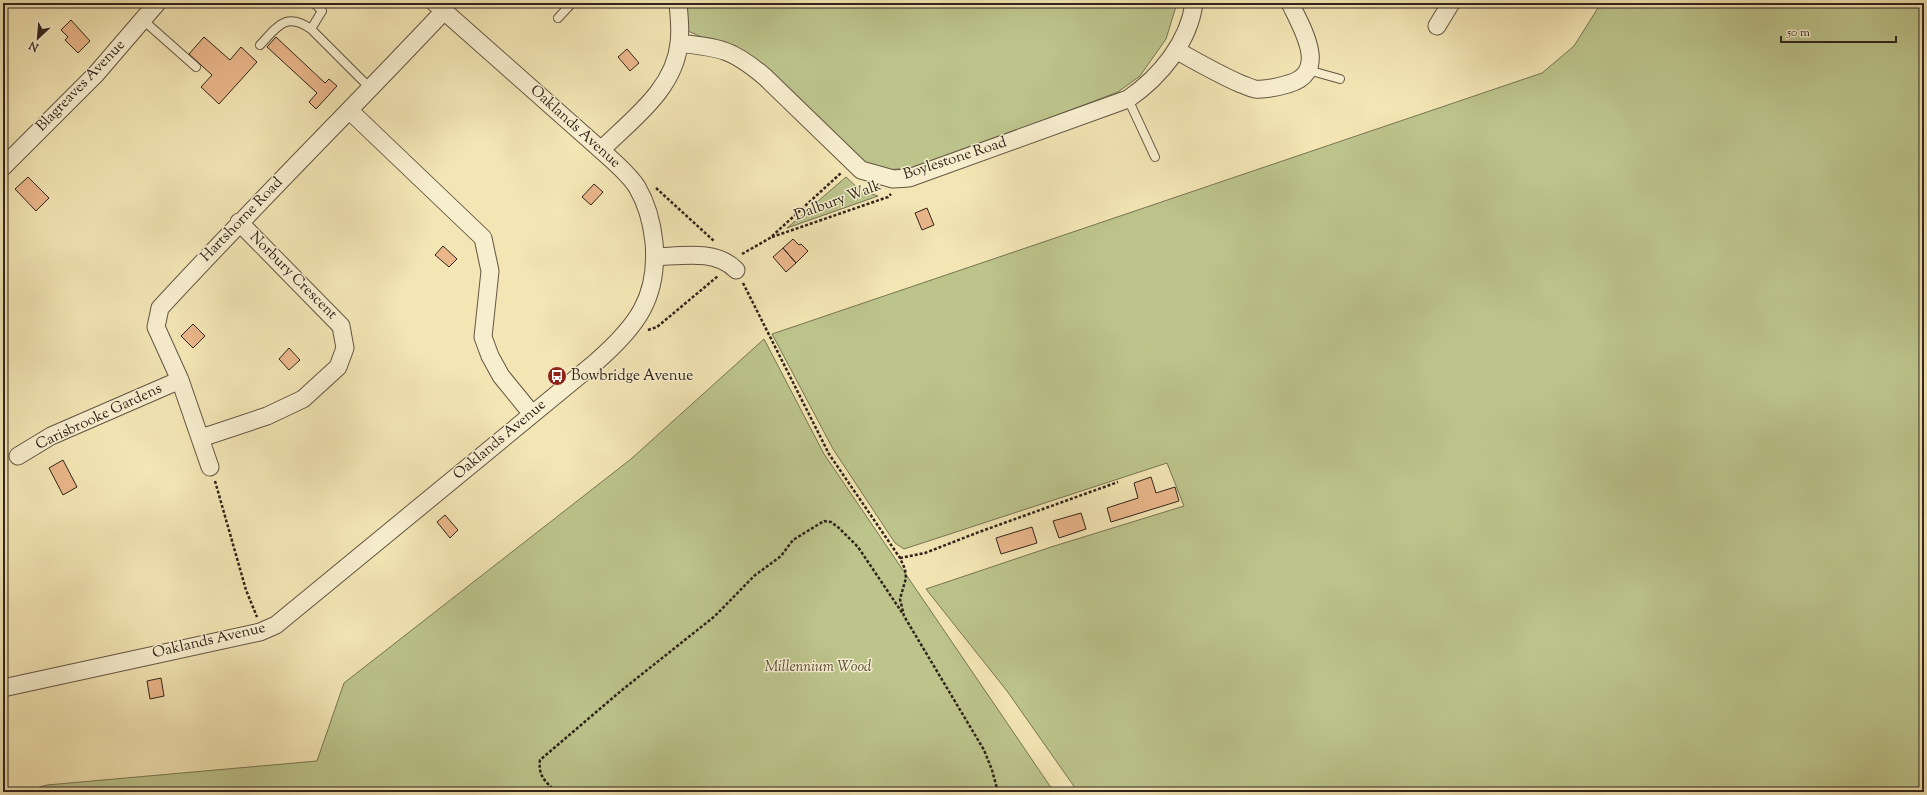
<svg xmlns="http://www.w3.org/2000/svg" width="1927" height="795" font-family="'Sorts Mill Goudy',serif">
  <rect width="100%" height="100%" fill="#f3e5b4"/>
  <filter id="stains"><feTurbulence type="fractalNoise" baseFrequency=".005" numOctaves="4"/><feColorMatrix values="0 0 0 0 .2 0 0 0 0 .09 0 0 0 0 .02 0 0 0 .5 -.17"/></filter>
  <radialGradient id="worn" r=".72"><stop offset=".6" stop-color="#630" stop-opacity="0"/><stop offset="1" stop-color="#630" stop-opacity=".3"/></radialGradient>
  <!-- green -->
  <path fill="#bcc48c" stroke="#767454" d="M 684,3 L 1177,3 L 1166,39 L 1140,76 L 1118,92 L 919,167 L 887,170 L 865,164 L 769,69 L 736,46 L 706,39 L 688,31 Z
    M 1601,3 L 1924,3 L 1924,792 L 1078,792 L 1007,691 L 926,589 L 1051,547 L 1184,506 L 1167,463 L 904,549 L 895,543 L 833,449 L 772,334 L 1542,73 L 1574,46 Z
    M 846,177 L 860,190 L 878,196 L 787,228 Z
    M 764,339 L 824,454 L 1054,792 L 21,792 L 47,785 L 317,761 L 344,683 L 631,459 Z"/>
  <!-- building -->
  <path fill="#eab78b" stroke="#31241c" d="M 71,20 L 90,41 L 78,53 L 65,40 L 68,37 L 61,30 Z
    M 204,37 L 230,60 L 241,47 L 257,62 L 219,104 L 201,87 L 212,75 L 189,54 Z
    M 276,37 L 325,83 L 329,79 L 337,86 L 316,109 L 309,102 L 317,93 L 267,47 Z
    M 627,49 L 639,63 L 630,71 L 618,57 Z
    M 28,177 L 49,198 L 36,211 L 15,189 Z
    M 594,184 L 603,192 L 591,205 L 582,197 Z
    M 927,208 L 934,225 L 922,230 L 915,213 Z
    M 793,239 L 799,245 L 801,244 L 808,251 L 796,263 L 783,248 Z
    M 443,246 L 457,259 L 449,267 L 435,255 Z
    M 783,248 L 796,263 L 786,272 L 773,257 Z
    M 193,324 L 205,336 L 193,348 L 181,336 Z
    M 289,348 L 300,360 L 289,370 L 279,359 Z
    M 63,460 L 77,487 L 63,495 L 49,468 Z
    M 1151,477 L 1156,493 L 1175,487 L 1179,501 L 1111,522 L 1107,508 L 1138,498 L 1134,483 Z
    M 1081,513 L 1086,529 L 1059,538 L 1053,521 Z
    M 445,515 L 458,530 L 450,538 L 437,522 Z
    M 1032,527 L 1037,543 L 1001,554 L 996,538 Z
    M 161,678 L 164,696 L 150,699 L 147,681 Z"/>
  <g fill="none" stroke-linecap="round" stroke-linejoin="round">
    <!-- service casing -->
    <g stroke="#625442" stroke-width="10">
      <path id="service" d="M 314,3 L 322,11 L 311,29 L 371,89
        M 558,18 L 572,3
        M 143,20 L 196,67
        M 260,45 C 277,27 286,11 311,29
        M 1308,70 L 1340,79
        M 1128,99 L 1155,157"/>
    </g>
    <!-- minor casing -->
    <g stroke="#625442" stroke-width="19">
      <path id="minor" d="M 1437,26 L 1451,3
        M 679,43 C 721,48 732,49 765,77 L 861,170 L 893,179 L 909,178 L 1128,99 C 1160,77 1189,42 1194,3
        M 1176,50 C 1197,62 1218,74 1241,84 C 1245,85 1250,88 1255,89 C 1265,90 1278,87 1288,84 C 1330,73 1302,28 1290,3
        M 350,111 L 483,238 L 490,271 L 483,337 L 490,356 L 501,376 L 532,414
        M 601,150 C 631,120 675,89 679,43 C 681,30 679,16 678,3
        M 3,167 L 96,74 L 157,3
        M 655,257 C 682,256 716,249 736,270
        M 201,438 L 267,416 L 303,399 L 338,367 L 345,348 L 341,326 L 239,222
        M 18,456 L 51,436 L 180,380
        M 210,467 L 180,380 L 156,327 L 160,308 C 253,207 350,111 444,11
        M 3,688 L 260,632 L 276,625 L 596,362 C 636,327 659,298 654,242 C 652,223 647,204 637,187 C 628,173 613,161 601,150 L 435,3"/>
    </g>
    <!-- path -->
    <path stroke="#31241c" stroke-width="2.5" stroke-dasharray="3 2" stroke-linecap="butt" d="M 656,188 L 714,241
      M 772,237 L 888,197 L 891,194
      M 742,254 L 770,238 L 841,173
      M 743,283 L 829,454 L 900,558 L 905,569 L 906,578 L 900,599 L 904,616 L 984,750 L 992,770 L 998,792
      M 648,330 L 657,327 L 718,276
      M 215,481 L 246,590 L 257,617
      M 900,558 L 925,553 L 979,532 L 1118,482
      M 556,792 C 545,781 538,776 540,760 L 622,690 L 715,616 L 754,576 L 781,556 L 793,540 L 824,521 L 831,522 L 839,528 L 858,547 L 903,614"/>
    <!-- service -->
    <use href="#service" stroke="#f7eece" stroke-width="8"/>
    <!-- minor -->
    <use href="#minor" stroke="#f7eece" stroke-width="17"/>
  </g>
  <!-- icons -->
  <defs>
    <g id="bus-disc" transform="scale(1)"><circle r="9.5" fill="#8f2418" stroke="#f7eece"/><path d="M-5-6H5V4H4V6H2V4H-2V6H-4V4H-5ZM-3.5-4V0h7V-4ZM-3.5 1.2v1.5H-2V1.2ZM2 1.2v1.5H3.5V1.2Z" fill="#fff"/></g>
  </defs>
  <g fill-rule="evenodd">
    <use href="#bus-disc" x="557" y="376"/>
  </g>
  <g text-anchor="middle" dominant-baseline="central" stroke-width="3" stroke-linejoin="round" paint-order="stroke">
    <!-- street labels -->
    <g font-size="15" fill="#31241c" stroke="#f7eece">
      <text transform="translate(81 86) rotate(-46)">Blagreaves Avenue</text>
      <text transform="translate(575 127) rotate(42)">Oaklands Avenue</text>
      <text transform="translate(955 159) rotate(-18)">Boylestone Road</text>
      <text transform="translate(838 201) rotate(-20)">Dalbury Walk</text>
      <text transform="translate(242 220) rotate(-46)">Hartshorne Road</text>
      <text transform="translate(293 276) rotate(45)">Norbury Crescent</text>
      <text transform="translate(99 417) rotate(-25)">Carisbrooke Gardens</text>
      <text transform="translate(500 440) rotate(-40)">Oaklands Avenue</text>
      <text transform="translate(209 641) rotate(-13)">Oaklands Avenue</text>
    </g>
    <!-- poi labels -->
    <g font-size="15" fill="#31241c" stroke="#f7eece" text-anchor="start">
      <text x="571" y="376">Bowbridge Avenue</text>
    </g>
    <!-- park labels -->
    <g font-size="15" font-style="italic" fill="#544c38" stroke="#f7eece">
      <text x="818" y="667">Millennium Wood</text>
    </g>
  </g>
  <!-- margin -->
  <rect width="1927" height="795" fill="none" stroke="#f3e5b4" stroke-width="16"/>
  <rect x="4" y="4" width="1919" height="787" fill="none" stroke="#31241c" stroke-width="2"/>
  <rect x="8" y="8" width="1911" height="779" fill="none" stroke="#31241c"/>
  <!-- north arrow -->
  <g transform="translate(38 38) rotate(206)" stroke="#f7eece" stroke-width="3" paint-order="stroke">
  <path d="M0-3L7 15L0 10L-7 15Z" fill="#31241c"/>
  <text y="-6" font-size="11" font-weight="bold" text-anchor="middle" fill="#31241c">N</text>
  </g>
  <!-- scale -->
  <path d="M1781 36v6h115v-6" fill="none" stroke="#31241c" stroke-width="2"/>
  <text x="1787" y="36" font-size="12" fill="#31241c" stroke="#f7eece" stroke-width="3" paint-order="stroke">50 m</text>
  <rect width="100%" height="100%" filter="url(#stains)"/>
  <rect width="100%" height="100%" fill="url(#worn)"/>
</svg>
